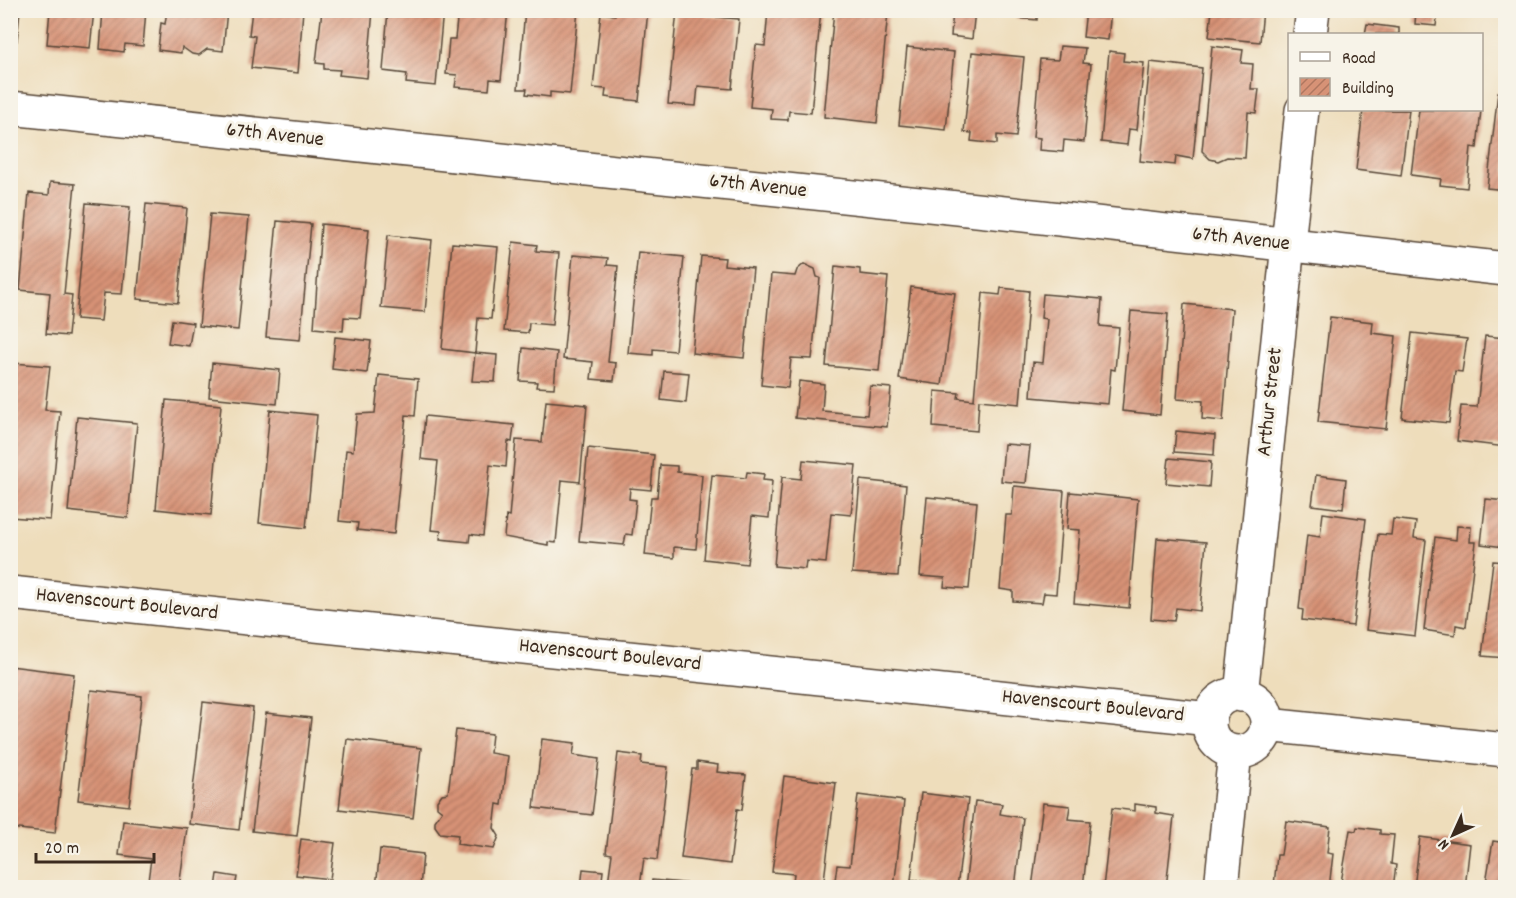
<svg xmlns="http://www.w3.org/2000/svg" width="1516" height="898" font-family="Dekko,sans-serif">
  <defs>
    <pattern id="building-hatch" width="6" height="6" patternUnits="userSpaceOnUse" patternTransform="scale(1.5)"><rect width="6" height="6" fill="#d79276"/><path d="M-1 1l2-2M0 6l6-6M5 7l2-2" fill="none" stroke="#b07760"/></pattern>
  </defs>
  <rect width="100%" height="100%" fill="#f7f3e8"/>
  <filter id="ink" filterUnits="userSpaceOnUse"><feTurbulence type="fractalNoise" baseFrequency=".0167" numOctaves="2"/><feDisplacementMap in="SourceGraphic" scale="12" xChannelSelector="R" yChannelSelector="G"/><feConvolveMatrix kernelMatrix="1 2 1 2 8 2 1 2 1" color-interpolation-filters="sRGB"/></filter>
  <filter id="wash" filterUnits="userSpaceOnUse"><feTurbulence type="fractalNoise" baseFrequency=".008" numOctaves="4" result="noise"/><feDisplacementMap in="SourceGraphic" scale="24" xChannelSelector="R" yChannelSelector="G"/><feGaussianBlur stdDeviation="1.35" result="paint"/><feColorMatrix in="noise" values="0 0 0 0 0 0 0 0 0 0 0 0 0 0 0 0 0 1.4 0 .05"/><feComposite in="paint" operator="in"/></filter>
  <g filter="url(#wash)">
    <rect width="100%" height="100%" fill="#edb"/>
    <g id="blocks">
      <!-- building -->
      <path fill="url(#building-hatch)" d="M 10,10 L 20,10 L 17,41 L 10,40 Z
        M 50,10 L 94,10 L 90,48 L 47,44 Z
        M 103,10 L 146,10 L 143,46 L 125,44 L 124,52 L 100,49 Z
        M 167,10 L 227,10 L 223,51 L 207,49 L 199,55 L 192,54 L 182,47 L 181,53 L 158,50 L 161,23 L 165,24 Z
        M 252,10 L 303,10 L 298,73 L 251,68 L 255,36 L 249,35 Z
        M 322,10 L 373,10 L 367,78 L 339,75 L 340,70 L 324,69 L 324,64 L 316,63 Z
        M 388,10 L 443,10 L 436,86 L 406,83 L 407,74 L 383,71 Z
        M 458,10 L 508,10 L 501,80 L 490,79 L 489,90 L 455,87 L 457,75 L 446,74 L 449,39 L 455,39 Z
        M 525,10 L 578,10 L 570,94 L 550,92 L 550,97 L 526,94 L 527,89 L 518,89 Z
        M 616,10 L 648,10 L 639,101 L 605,97 L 606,89 L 593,88 L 601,13 L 615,15 Z
        M 677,10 L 707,10 L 706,16 L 739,19 L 732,89 L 698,86 L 696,106 L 668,104 Z
        M 768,10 L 821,10 L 811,113 L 789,111 L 788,120 L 771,119 L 772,109 L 750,107 L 756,45 L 765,46 Z
        M 834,10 L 888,12 L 877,123 L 824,117 Z
        M 953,10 L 975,10 L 972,39 L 951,36 Z
        M 1017,10 L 1037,10 L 1037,20 L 1016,18 Z
        M 1086,10 L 1111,10 L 1108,40 L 1083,37 Z
        M 1212,10 L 1263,10 L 1260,42 L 1209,37 Z
        M 1416,10 L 1438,10 L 1436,26 L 1415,24 Z
        M 1367,24 L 1399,28 L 1399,34 L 1365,34 Z
        M 1060,46 L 1085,48 L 1083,63 L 1091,64 L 1084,142 L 1064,140 L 1063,152 L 1039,150 L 1040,138 L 1033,137 L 1040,59 L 1058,60 Z
        M 1212,46 L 1243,50 L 1241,63 L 1253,64 L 1251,89 L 1259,89 L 1256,113 L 1248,112 L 1245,158 L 1227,157 L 1218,161 L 1210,159 L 1202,151 Z
        M 907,47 L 954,52 L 946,130 L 899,125 Z
        M 1109,51 L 1124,53 L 1123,61 L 1144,63 L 1137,130 L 1129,129 L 1127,145 L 1101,142 Z
        M 972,52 L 1024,57 L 1016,137 L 997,135 L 997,144 L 971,141 L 972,133 L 964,132 Z
        M 1150,62 L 1202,68 L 1193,159 L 1176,156 L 1175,165 L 1140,161 Z
        M 1498,92 L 1506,93 L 1506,190 L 1487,188 Z
        M 1363,110 L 1409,110 L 1401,176 L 1356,170 Z
        M 1419,110 L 1481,110 L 1477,148 L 1471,147 L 1467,188 L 1440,185 L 1441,179 L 1411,175 Z
        M 50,182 L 75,184 L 64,294 L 72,295 L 68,336 L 46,334 L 50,293 L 20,290 L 29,193 L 49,195 Z
        M 86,203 L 130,207 L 122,294 L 104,293 L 101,321 L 76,319 Z
        M 146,204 L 187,208 L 178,303 L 137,299 Z
        M 210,214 L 249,217 L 238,330 L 199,326 Z
        M 277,221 L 311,224 L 300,340 L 266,337 Z
        M 321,224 L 369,229 L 360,318 L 344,317 L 343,331 L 314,328 Z
        M 388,235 L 432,240 L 425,312 L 381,308 Z
        M 513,242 L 537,245 L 536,251 L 559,253 L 552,325 L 529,323 L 528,333 L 504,331 Z
        M 452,243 L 498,247 L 491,319 L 478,318 L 475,353 L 497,355 L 495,382 L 472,381 L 475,353 L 442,349 Z
        M 638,252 L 684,257 L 675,351 L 653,349 L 653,355 L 628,353 Z
        M 573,255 L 608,258 L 607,265 L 618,266 L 608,362 L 616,363 L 614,381 L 591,379 L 593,362 L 563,359 Z
        M 701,256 L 725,258 L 724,265 L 753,268 L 744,358 L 692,353 Z
        M 804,264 L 815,269 L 817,277 L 820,278 L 812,359 L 791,358 L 788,388 L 761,385 L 771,274 L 795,276 L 797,270 Z
        M 835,266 L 860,269 L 860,274 L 888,277 L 879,371 L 826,366 Z
        M 911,287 L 955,293 L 942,385 L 899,379 Z
        M 1001,288 L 1029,291 L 1020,404 L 979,400 L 977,431 L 933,427 L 935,391 L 959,393 L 958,398 L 974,400 L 983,293 L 1000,295 Z
        M 1043,294 L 1102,299 L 1100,326 L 1119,328 L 1115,370 L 1111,369 L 1108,404 L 1031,397 L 1033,362 L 1043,363 L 1047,319 L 1041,318 Z
        M 1184,304 L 1232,309 L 1223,421 L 1202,419 L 1203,401 L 1177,399 Z
        M 1131,311 L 1168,314 L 1160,415 L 1122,411 Z
        M 1330,317 L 1373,322 L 1372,333 L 1396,336 L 1386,429 L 1318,422 Z
        M 172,320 L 193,323 L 189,346 L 168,343 Z
        M 1412,333 L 1467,339 L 1462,372 L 1455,371 L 1449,423 L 1402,418 Z
        M 1485,336 L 1506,338 L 1506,447 L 1457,441 L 1461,406 L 1477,407 Z
        M 335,337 L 371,341 L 367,373 L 332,369 Z
        M 523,348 L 557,352 L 554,388 L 536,387 L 537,382 L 520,381 Z
        M 13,363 L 50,366 L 45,410 L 60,411 L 50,520 L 10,517 L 10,392 Z
        M 212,363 L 280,370 L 277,404 L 209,397 Z
        M 664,371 L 689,373 L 686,403 L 661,400 Z
        M 379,375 L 418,379 L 415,416 L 406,415 L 394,534 L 357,530 L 358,523 L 339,521 L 346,450 L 353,451 L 357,414 L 375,413 Z
        M 799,381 L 824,384 L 822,411 L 867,415 L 870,386 L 891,388 L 887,427 L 795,418 Z
        M 166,400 L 221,405 L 211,515 L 156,509 Z
        M 546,401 L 587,405 L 580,482 L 562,480 L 556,543 L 548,542 L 548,545 L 504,537 L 506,516 L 509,517 L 516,440 L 542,442 Z
        M 270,410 L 317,415 L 306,528 L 259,523 Z
        M 425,416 L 514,425 L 512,442 L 508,441 L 506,467 L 490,465 L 483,536 L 470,534 L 469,542 L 440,539 L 441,531 L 431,530 L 438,461 L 421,459 Z
        M 77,417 L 137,423 L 128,518 L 68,511 Z
        M 1176,431 L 1215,435 L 1214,455 L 1174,452 Z
        M 1004,444 L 1030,446 L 1026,483 L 1001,481 Z
        M 588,448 L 654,455 L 651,490 L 630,488 L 629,499 L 636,500 L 632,535 L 626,534 L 624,545 L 579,541 Z
        M 1169,458 L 1211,462 L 1209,487 L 1166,483 Z
        M 803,460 L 856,465 L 851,515 L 831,513 L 826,563 L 806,561 L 805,569 L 774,566 L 782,477 L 801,479 Z
        M 660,465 L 677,466 L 677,472 L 702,475 L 696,549 L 674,547 L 674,558 L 645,555 L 651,497 L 657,497 Z
        M 747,472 L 764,474 L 763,480 L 772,481 L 769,518 L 752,516 L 747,564 L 704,559 L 712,475 L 746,478 Z
        M 1316,475 L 1346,479 L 1343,509 L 1312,505 Z
        M 860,480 L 906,485 L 898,576 L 852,573 Z
        M 1014,486 L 1064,491 L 1056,594 L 1044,593 L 1042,603 L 1013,601 L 1013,591 L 1000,589 L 1006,515 L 1012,515 Z
        M 1070,492 L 1138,499 L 1129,608 L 1074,603 L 1080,530 L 1067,529 Z
        M 927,497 L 977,502 L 969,589 L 944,587 L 945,578 L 920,576 Z
        M 1486,499 L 1506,501 L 1504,547 L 1481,544 Z
        M 1323,513 L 1366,519 L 1353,626 L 1302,620 L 1303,610 L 1299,609 L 1307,535 L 1320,537 Z
        M 1393,519 L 1416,522 L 1414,538 L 1426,540 L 1415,636 L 1366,630 L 1378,534 L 1391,535 Z
        M 1457,526 L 1471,527 L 1470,542 L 1476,542 L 1466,627 L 1456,625 L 1455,635 L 1424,630 L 1435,537 L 1456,540 Z
        M 1157,538 L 1206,542 L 1200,611 L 1176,608 L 1174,621 L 1151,619 Z
        M 1493,561 L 1506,562 L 1506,658 L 1482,656 Z
        M 10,666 L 74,674 L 55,833 L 10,828 Z
        M 91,690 L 142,696 L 129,806 L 78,800 Z
        M 203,702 L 253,708 L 239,830 L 189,824 Z
        M 266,713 L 311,718 L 297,836 L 252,831 Z
        M 456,730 L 492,734 L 490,753 L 508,756 L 502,805 L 497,804 L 494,828 L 499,836 L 494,849 L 457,844 L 458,835 L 440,833 L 435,826 L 435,821 L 442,811 L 437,807 L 437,801 L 442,794 L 448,793 Z
        M 347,739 L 421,748 L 413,818 L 339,809 Z
        M 542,739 L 575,743 L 573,755 L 599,759 L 592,815 L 534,808 Z
        M 618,753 L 642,756 L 641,764 L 668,767 L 657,860 L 644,858 L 640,886 L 608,883 L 612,854 L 606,853 Z
        M 697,762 L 718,765 L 717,772 L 746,775 L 742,810 L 737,809 L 730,864 L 681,858 L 692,769 L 697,769 Z
        M 784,776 L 836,783 L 823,888 L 792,888 L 794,874 L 772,872 Z
        M 921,793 L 968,799 L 957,888 L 929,888 L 930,882 L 911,880 Z
        M 858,795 L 904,801 L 894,888 L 834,888 L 837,865 L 850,866 Z
        M 975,801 L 1002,804 L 1000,814 L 1023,818 L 1015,888 L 965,888 Z
        M 1043,803 L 1070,806 L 1068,819 L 1090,821 L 1083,888 L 1032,888 Z
        M 1135,804 L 1156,807 L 1156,813 L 1174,816 L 1166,888 L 1103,888 L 1112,808 L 1135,811 Z
        M 123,821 L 187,828 L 179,888 L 147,888 L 151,859 L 119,855 Z
        M 1286,821 L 1330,827 L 1327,853 L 1333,854 L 1329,888 L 1274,886 L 1277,855 L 1281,855 Z
        M 1357,827 L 1380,830 L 1380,834 L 1394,835 L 1391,864 L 1396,865 L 1393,888 L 1340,888 L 1350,830 L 1356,831 Z
        M 1420,837 L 1470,844 L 1465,888 L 1414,888 Z
        M 301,839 L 335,843 L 330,879 L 296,875 Z
        M 1493,841 L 1506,843 L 1506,888 L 1485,888 Z
        M 380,849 L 423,854 L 420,888 L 376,888 Z
        M 583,869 L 603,871 L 601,888 L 581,888 Z
        M 218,874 L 237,877 L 235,888 L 216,888 Z
        M 652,880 L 703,885 L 703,888 L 651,888 Z"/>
    </g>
  </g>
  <g filter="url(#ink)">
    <use href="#blocks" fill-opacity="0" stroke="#564536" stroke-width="1.5"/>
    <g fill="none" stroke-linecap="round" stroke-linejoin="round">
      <!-- minor casing -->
      <g stroke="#564536" stroke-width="36">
        <path id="minor" d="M 1310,34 L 1313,10
          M 10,108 L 1042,217 L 1506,269
          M 10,593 L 1210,719
          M1209 723a29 29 0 1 1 58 0a29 29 0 1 1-58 0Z
          M 1241,695 L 1302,110
          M 1267,725 L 1506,750
          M 1221,888 L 1235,752"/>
      </g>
      <!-- minor -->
      <use href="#minor" stroke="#fff" stroke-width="33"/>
    </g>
  </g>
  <g text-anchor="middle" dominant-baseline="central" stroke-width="6" stroke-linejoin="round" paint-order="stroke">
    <!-- street labels -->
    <g font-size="21" fill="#3b2a1e" stroke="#f7f3e8">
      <text transform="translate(275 136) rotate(6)">67th Avenue</text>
      <text transform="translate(758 187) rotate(6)">67th Avenue</text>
      <text transform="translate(1241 240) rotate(6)">67th Avenue</text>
      <text transform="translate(1271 402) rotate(-84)">Arthur Street</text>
      <text transform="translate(127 605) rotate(6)">Havenscourt Boulevard</text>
      <text transform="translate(610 656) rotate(6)">Havenscourt Boulevard</text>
      <text transform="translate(1093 707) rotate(6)">Havenscourt Boulevard</text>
    </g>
  </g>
  <!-- margin -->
  <rect width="1516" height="898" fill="none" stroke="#f7f3e8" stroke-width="36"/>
  <!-- legend -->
  <rect x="1288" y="33" width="195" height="78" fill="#f7f3e8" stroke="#aca397" stroke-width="1.5"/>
  <rect x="1300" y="52" width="30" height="9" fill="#ffffff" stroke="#aca397" stroke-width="1.5"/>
  <text x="1342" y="63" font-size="18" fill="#3b2a1e">Road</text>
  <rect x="1300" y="78" width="30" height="18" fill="url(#building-hatch)" stroke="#aca397" stroke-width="1.5"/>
  <text x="1342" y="93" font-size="18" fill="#3b2a1e">Building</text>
  <!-- north arrow -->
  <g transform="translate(1453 835) rotate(225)" stroke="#f7f3e8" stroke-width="4.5" paint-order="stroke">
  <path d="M0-4.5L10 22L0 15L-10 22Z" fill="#3b2a1e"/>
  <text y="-9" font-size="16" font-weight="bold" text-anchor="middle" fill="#3b2a1e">N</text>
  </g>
  <!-- scale -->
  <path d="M36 853v9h118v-9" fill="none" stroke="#3b2a1e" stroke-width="3"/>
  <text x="45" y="853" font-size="18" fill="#3b2a1e" stroke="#f7f3e8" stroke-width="4.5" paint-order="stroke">20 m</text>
</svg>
